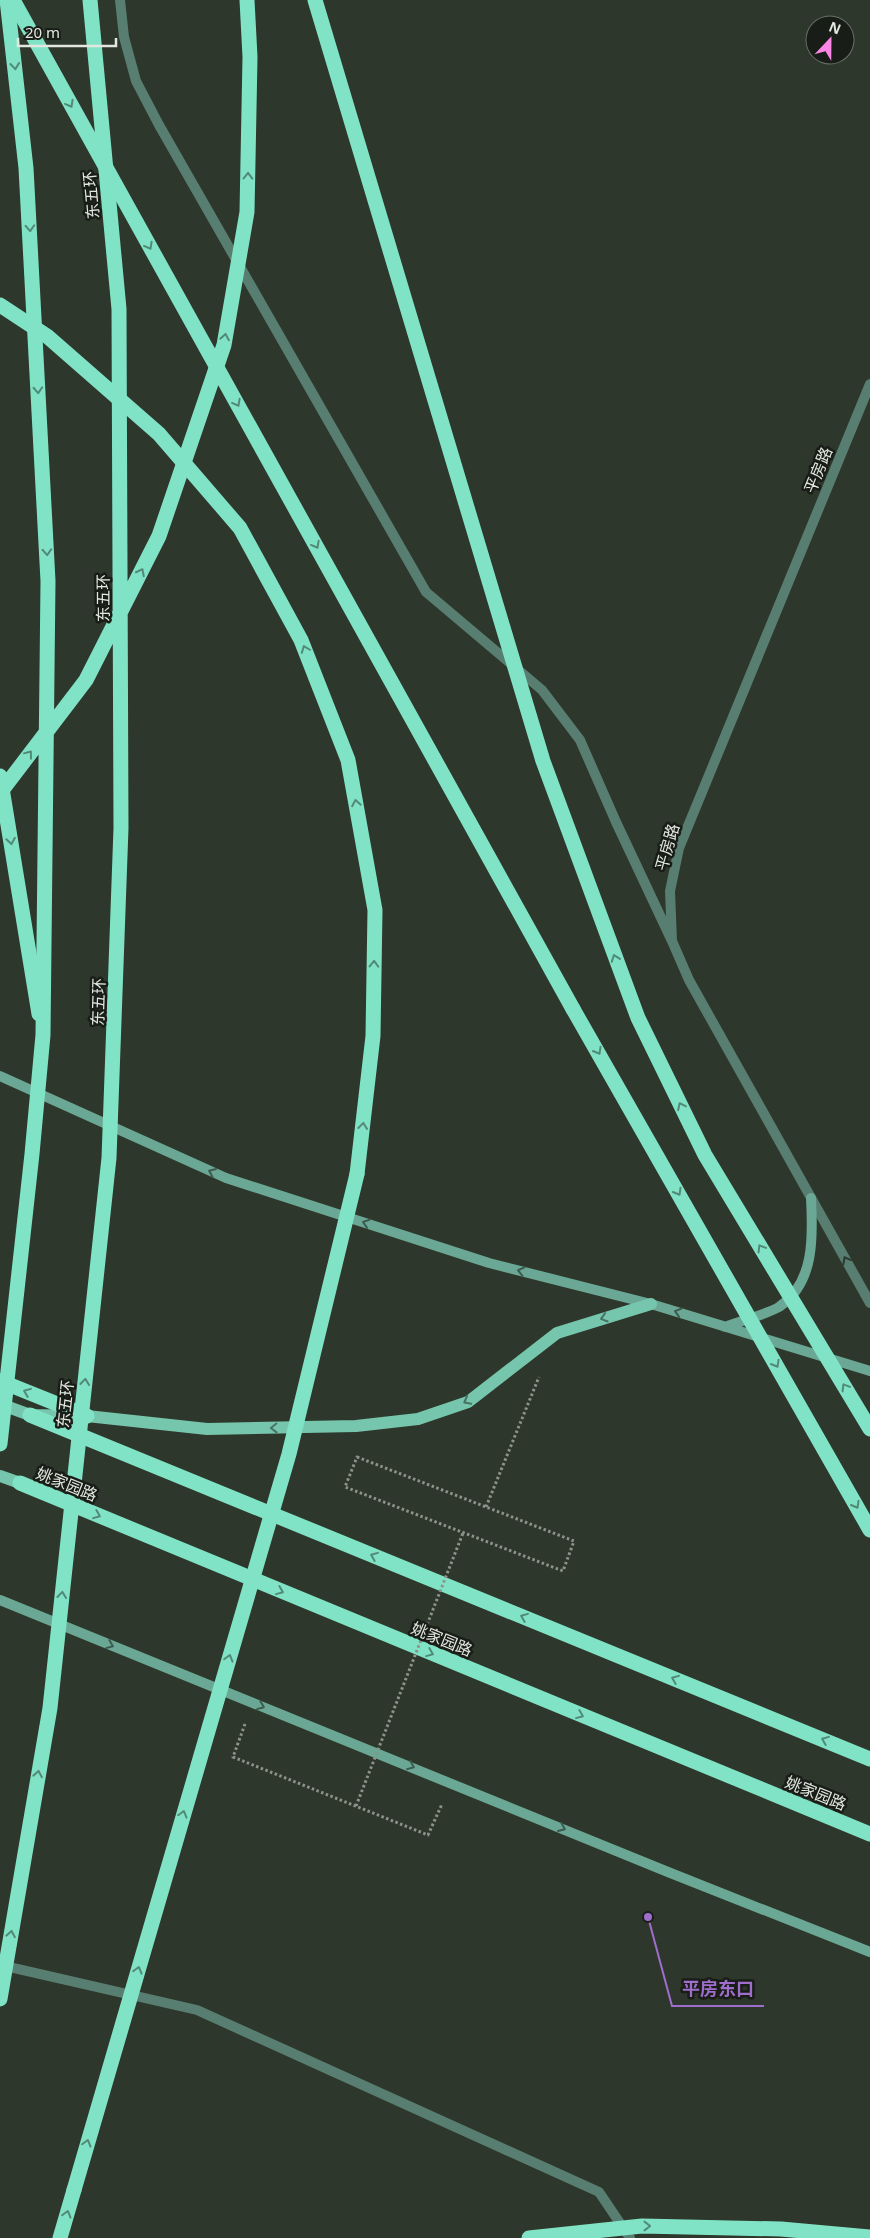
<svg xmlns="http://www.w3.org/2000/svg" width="870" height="2238" font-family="'Noto Sans','Noto Sans SC',sans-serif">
  <rect width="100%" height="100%" fill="#2e372b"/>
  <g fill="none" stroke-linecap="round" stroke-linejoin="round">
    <!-- path -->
    <path stroke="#8c938a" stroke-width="3" stroke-dasharray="2.5 2.5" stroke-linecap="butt" d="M 357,1457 L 574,1541 L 563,1571 L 345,1487 Z
      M 486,1507 L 539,1377
      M 245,1724 L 233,1757 L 428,1835 L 442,1804"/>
    <!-- street -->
    <path stroke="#587d71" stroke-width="10" d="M 120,0 L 124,37 L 136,81 L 159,125 L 426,592 L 542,690 L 580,740 L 616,822 L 672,941
      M 870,384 L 679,848 L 670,891 L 672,941 L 689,980 L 870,1303
      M 1,1965 L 197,2010 L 599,2192 L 630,2238"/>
    <!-- secondary -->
    <path stroke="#6aa794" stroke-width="10" d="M 0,1076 L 226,1178 L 489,1263 L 651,1304 L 870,1371
      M 725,1327 C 740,1321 765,1315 779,1307 C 815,1283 813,1236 811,1198
      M 0,1600 L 668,1872 L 870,1952"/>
    <!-- primary -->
    <path stroke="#76c6ae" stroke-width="12" d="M 0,1404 L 30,1415 L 87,1416 L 207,1429 L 356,1426 L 418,1419 L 468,1402 L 557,1333 L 651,1304
      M 0,1476 L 20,1483"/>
    <!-- highway -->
    <path stroke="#81e3c6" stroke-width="15" d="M 13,0 L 573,1009
      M 0,305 L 47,336 L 159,434 L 240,528 L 301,640 L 348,760 L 375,910 L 373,1036 L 357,1174
      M 0,776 L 39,1014
      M 0,1381 L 87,1416
      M 30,1415 L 870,1759
      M 20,1483 L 870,1834
      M 60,2238 L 74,2190"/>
    <!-- path-bridge -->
    <path stroke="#8c938a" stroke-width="3" stroke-dasharray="2.5 2.5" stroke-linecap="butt" d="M 356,1806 L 463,1533"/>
    <!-- highway-bridge -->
    <path stroke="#81e3c6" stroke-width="15" d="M 315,0 L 543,761 L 638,1018 L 705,1155 L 870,1429
      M 0,793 L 86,680 L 159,536 L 224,345 L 247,212 L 250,57 L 247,0
      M 573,1009 L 870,1530
      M 0,1444 L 32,1154 L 43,1035 L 48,581 L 26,168 L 7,0
      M 0,1999 L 50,1708 L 109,1158 L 121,828 L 119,309 L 90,0
      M 74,2190 L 289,1454 L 357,1174
      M 529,2238 L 642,2226 L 781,2229 L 870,2237"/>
  </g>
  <!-- one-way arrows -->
  <defs><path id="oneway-chevron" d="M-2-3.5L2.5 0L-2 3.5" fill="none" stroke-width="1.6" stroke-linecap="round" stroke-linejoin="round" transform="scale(1.25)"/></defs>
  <g stroke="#528a78">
    <use href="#oneway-chevron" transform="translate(15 66) rotate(84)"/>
    <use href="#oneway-chevron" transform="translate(70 104) rotate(61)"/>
    <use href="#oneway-chevron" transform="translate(248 176) rotate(-89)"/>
    <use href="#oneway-chevron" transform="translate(30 228) rotate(87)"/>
    <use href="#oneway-chevron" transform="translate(149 246) rotate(61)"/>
    <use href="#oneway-chevron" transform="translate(225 337) rotate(-80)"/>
    <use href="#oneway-chevron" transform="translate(38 390) rotate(87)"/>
    <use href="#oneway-chevron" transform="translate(237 403) rotate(61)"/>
    <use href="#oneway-chevron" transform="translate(316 545) rotate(61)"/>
    <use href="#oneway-chevron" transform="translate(47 552) rotate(87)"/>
    <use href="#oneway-chevron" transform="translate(141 572) rotate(-63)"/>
    <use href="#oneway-chevron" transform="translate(305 649) rotate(-111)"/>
    <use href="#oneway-chevron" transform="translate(29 754) rotate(-53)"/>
    <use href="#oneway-chevron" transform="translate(356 803) rotate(-100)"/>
    <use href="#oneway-chevron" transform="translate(11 841) rotate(81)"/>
    <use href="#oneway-chevron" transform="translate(615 958) rotate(-110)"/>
    <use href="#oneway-chevron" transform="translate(374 964) rotate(-89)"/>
    <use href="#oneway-chevron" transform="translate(598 1051) rotate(60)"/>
    <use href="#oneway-chevron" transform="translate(681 1106) rotate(-116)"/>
    <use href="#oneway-chevron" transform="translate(363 1126) rotate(-83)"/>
    <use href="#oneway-chevron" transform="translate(678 1192) rotate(60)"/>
    <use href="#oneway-chevron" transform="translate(761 1248) rotate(-121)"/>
    <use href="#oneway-chevron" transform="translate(776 1364) rotate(60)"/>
    <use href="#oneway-chevron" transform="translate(85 1382) rotate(-84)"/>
    <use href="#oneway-chevron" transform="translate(845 1387) rotate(-121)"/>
    <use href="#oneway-chevron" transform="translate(27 1392) rotate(-158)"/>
    <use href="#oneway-chevron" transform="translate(856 1505) rotate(60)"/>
    <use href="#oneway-chevron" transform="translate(97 1515) rotate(22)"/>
    <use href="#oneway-chevron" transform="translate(374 1556) rotate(-158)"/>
    <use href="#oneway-chevron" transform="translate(280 1591) rotate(22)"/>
    <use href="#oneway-chevron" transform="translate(62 1595) rotate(-84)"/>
    <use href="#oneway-chevron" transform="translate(524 1617) rotate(-158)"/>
    <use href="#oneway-chevron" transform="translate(430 1653) rotate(22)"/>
    <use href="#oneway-chevron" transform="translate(229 1658) rotate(-74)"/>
    <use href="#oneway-chevron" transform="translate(675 1679) rotate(-158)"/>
    <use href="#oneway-chevron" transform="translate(580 1715) rotate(22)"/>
    <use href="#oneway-chevron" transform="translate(825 1740) rotate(-158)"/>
    <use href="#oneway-chevron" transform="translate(38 1774) rotate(-80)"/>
    <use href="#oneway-chevron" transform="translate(183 1814) rotate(-74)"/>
    <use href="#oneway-chevron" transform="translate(11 1934) rotate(-80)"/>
    <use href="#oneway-chevron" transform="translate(138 1970) rotate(-74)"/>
    <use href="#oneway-chevron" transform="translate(87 2143) rotate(-74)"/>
    <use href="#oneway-chevron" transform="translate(67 2214) rotate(-74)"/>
    <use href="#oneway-chevron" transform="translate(647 2226)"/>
  </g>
  <g stroke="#3d5b50">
    <use href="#oneway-chevron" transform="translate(212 1172) rotate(-156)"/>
    <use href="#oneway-chevron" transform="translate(366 1223) rotate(-162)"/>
    <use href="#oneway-chevron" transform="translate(521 1271) rotate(-166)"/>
    <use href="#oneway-chevron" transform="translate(678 1312) rotate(-163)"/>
    <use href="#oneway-chevron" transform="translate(110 1645) rotate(22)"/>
    <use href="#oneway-chevron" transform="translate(261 1706) rotate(22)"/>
    <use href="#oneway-chevron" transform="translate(411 1766) rotate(22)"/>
    <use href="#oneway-chevron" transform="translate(562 1828) rotate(23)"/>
  </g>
  <use stroke="#2c3a33" href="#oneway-chevron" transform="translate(846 1260) rotate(-119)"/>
  <g stroke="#487263">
    <use href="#oneway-chevron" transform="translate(604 1318) rotate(163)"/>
    <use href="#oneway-chevron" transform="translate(467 1401) rotate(152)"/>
    <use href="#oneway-chevron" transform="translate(274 1428) rotate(179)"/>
  </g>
  <g text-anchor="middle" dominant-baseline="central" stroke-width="5" stroke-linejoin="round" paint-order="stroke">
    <!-- street labels -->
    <g font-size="16" fill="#e2e7e0" stroke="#191d18">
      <text transform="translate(91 195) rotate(-95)">东五环</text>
      <text transform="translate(818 470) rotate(-68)">平房路</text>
      <text transform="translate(103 598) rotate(-90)">东五环</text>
      <text transform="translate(667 847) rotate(-74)">平房路</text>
      <text transform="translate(98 1002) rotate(-88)">东五环</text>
      <text transform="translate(65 1404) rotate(-84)">东五环</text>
      <text transform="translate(67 1484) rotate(22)">姚家园路</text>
      <text transform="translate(442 1639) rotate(22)">姚家园路</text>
      <text transform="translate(816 1793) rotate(22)">姚家园路</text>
    </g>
  </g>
  <!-- callouts -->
  <path fill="none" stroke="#9f6dcb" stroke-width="2" d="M648 1917L672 2006H764"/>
  <circle fill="#9f6dcb" stroke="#191d18" stroke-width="2" cx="648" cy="1917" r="5"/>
  <g font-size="18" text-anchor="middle" font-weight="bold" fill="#9f6dcb" stroke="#191d18" stroke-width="5" stroke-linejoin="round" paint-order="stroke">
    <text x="718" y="1995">平房东口</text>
  </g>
  <!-- north arrow -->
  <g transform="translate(830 40) rotate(22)"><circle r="24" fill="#191d18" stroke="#696e68"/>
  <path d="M0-4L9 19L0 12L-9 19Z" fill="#fa87e6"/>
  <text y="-8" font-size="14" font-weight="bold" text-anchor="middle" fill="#e2e7e0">N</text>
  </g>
  <!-- scale -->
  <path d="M18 38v8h98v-8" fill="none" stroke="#e2e7e0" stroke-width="2.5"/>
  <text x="25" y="38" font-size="15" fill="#e2e7e0" stroke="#191d18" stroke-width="4" paint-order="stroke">20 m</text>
</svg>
